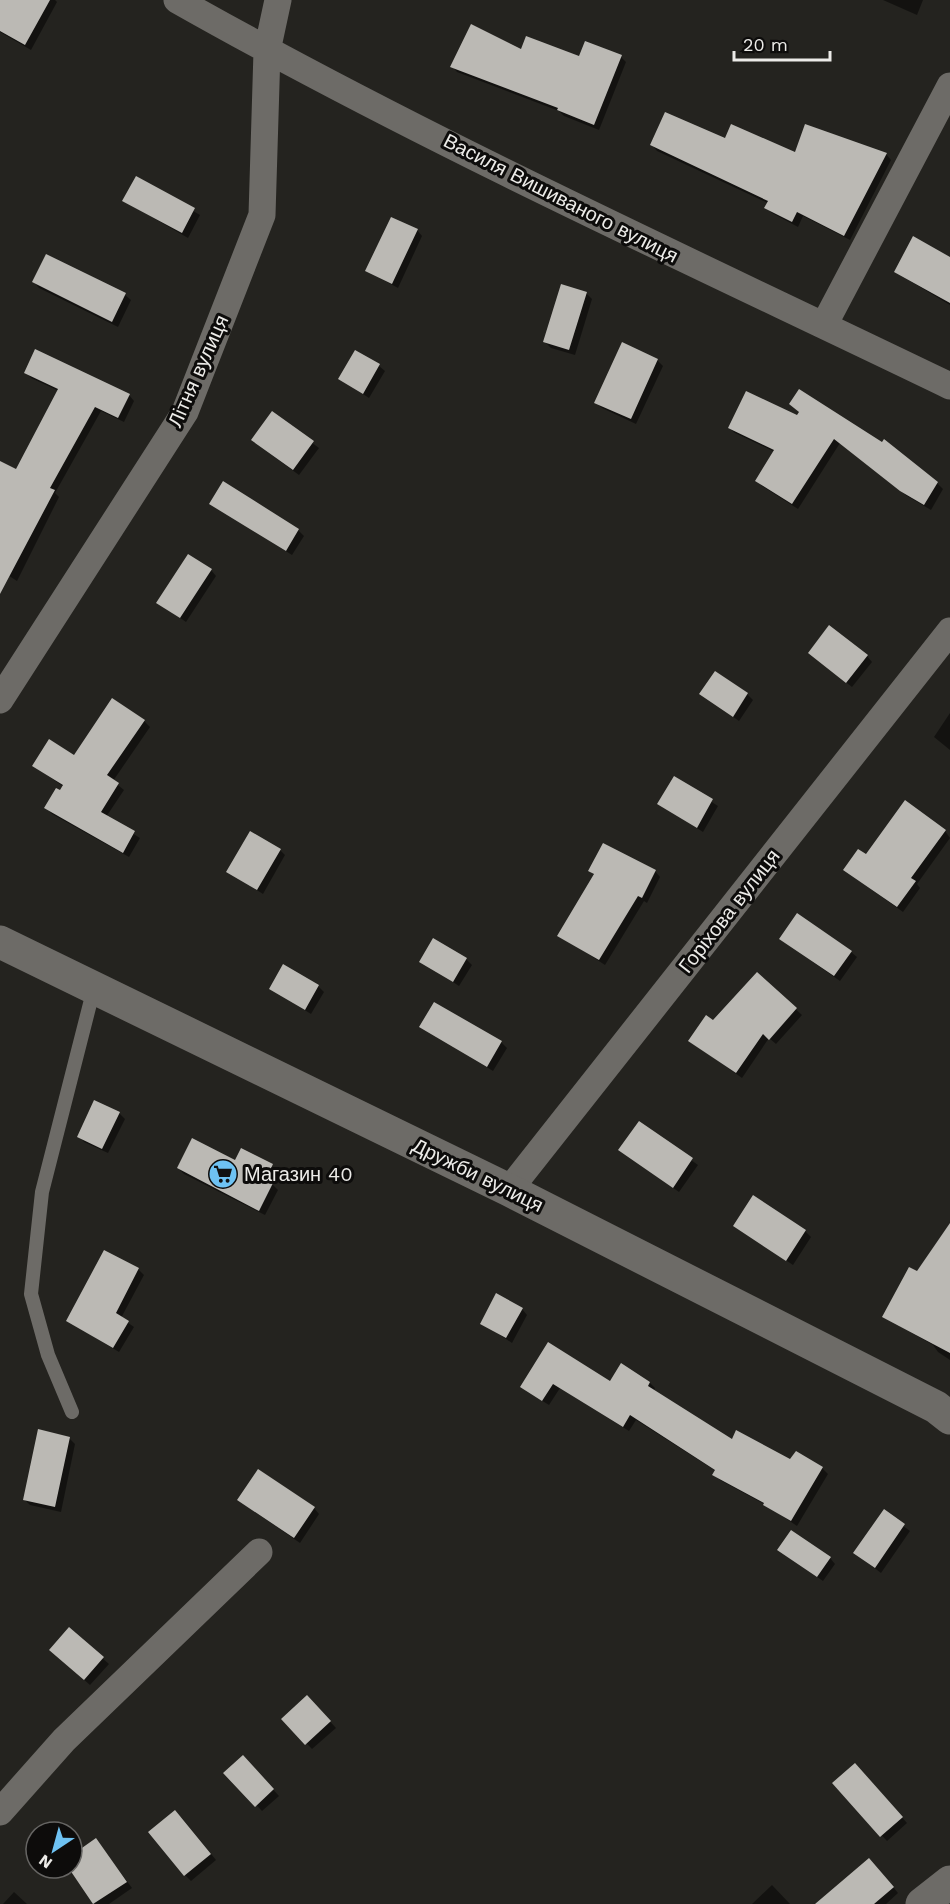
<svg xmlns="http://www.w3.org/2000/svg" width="950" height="1904" font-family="'Work Sans',sans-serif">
  <rect width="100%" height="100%" fill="#24231f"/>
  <!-- shadow -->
  <path fill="#0007" d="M 6,0 L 55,0 L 57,2 L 31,50 L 0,32 L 0,10 Z
    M 883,0 L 923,0 L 917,15 Z
    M 522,52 L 580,58 L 621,57 L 626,62 L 599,130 L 564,116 L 559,111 L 457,72 L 452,66 Z
    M 726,140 L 796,154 L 886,154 L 891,160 L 850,240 L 803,216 L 798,227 L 772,213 L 766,208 L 768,203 L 657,151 L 652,145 Z
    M 137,178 L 200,215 L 188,238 L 124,201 Z
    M 417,230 L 422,236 L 398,288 L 367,271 Z
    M 950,258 L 950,305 L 895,272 Z
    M 34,282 L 125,295 L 131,300 L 118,327 L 39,288 Z
    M 586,293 L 592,299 L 575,355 L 551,348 L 545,342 Z
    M 657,360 L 663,366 L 636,424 L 602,408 L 596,403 Z
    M 379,366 L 385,371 L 369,398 L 340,379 Z
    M 26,372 L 129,395 L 134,401 L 124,422 L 101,411 L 55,493 L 59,497 L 17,581 L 3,572 L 0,577 L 0,479 L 16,471 L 59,391 L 31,378 Z
    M 800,412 L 937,483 L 943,489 L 931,510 L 907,496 L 840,443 L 798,509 L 762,486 L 757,480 L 775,452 L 735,433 L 729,428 L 797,417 Z
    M 272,413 L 319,448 L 299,475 L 258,445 Z
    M 211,504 L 298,530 L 304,536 L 292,555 Z
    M 211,570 L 216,576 L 186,622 L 158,602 Z
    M 867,656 L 872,662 L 852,687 L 815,658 Z
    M 701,694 L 747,694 L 753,700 L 739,721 Z
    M 950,713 L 950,750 L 934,737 Z
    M 144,721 L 150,727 L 113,781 L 124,790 L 106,817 L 140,838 L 129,857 L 52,814 L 46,808 L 64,787 L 34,766 L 74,757 Z
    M 674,778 L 718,806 L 703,832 L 659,804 Z
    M 906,802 L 945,831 L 950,838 L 917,884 L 920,888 L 903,912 L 851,875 Z
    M 280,850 L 285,855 L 263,894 L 228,872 Z
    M 590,871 L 655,871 L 660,877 L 647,903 L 644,901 L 605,965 L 559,935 L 595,876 Z
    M 787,944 L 851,952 L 857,957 L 840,981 Z
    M 466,959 L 472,965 L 459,986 L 421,961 Z
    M 757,974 L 802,1015 L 776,1044 L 769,1038 L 742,1078 L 690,1041 L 714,1022 Z
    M 318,986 L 324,992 L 311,1014 L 271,989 Z
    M 421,1027 L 501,1042 L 507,1048 L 493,1071 Z
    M 119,1113 L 125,1119 L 108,1153 L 84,1142 L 79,1136 Z
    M 639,1123 L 698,1165 L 679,1192 L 620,1150 Z
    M 241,1150 L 278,1171 L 272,1184 L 278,1190 L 265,1215 L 184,1174 L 178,1168 L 235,1162 Z
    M 735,1226 L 805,1231 L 811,1237 L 793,1265 Z
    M 950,1226 L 950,1360 L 938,1352 L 933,1345 L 884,1317 Z
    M 138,1269 L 144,1275 L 121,1318 L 134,1327 L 119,1352 L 68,1321 Z
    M 522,1309 L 527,1315 L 512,1343 L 482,1323 Z
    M 549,1345 L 610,1384 L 650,1383 L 655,1388 L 653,1392 L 732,1441 L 791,1461 L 822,1468 L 828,1474 L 797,1526 L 766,1505 L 720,1480 L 714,1475 L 716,1471 L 636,1420 L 629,1431 L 560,1388 L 549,1405 L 528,1392 L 522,1386 Z
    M 69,1438 L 75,1444 L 61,1512 L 30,1505 L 24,1499 Z
    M 245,1505 L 314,1508 L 319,1514 L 300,1543 Z
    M 884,1512 L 910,1531 L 881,1573 L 855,1553 Z
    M 785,1555 L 830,1558 L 835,1564 L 823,1581 Z
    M 69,1629 L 109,1664 L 90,1685 L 56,1655 Z
    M 313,1703 L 336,1728 L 312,1749 L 283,1719 Z
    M 248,1762 L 279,1796 L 262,1811 L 226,1773 Z
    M 860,1771 L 907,1823 L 887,1841 L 834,1784 Z
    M 181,1817 L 216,1860 L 191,1881 L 185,1875 Z
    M 96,1840 L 132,1888 L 109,1904 L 95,1904 L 70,1868 L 72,1857 Z
    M 875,1865 L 898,1893 L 886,1904 L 817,1904 Z
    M 772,1885 L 790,1904 L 752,1904 Z
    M 14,1892 L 27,1904 L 3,1904 Z"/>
  <!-- building -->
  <path fill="#bbb9b4" d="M 0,0 L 50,0 L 25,45 L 0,31 Z
    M 471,24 L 521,49 L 526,36 L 579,56 L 585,41 L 622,55 L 594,125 L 557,110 L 558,108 L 450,67 Z
    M 665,112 L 725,138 L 731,124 L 795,152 L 805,124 L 887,153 L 844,236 L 797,212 L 792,222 L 764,208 L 768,201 L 650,145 Z
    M 136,176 L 195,208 L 182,233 L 122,201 Z
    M 391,217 L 418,229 L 392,284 L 365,271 Z
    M 913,236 L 950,257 L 950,303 L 894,272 Z
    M 46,254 L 126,293 L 112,322 L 32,282 Z
    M 561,284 L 587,292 L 569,350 L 543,342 Z
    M 622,342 L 658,359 L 631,419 L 594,403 Z
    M 35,349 L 130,394 L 118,418 L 95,407 L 50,488 L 55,490 L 0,594 L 0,461 L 16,469 L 58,389 L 24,373 Z
    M 355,350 L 380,364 L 363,394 L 338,379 Z
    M 799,389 L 882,442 L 884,439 L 938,482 L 924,505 L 900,491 L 834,439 L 792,504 L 755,481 L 774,450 L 728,428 L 746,391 L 797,415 L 799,412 L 789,404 Z
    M 272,411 L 314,441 L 293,470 L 251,440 Z
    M 223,481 L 299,529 L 286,551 L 209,504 Z
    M 188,554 L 212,569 L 180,618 L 156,603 Z
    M 829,625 L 868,655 L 846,683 L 808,653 Z
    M 715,671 L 748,693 L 733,717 L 699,694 Z
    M 112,698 L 145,720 L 107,775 L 119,783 L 101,812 L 135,831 L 123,853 L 44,808 L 56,788 L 60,790 L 63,785 L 32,766 L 49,739 L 74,755 Z
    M 674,776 L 713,799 L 697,828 L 657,804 Z
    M 905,800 L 946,830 L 911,878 L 916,881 L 897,907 L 843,870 L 858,849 L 866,854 Z
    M 250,831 L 281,849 L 257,890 L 226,872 Z
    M 603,843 L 656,870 L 642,898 L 638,896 L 599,960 L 557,936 L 594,874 L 588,871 Z
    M 797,913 L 852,951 L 834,976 L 779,939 Z
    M 433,938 L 467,958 L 453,982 L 419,962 Z
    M 283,964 L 319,985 L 305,1010 L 269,989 Z
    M 757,972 L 797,1008 L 769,1040 L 763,1034 L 736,1073 L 688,1041 L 706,1015 L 713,1020 Z
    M 434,1002 L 502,1041 L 487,1067 L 419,1027 Z
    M 94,1100 L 120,1112 L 102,1149 L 77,1137 Z
    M 639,1121 L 693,1158 L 673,1188 L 618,1150 Z
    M 192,1138 L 235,1160 L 241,1148 L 273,1164 L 266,1179 L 273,1183 L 259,1211 L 177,1168 Z
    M 753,1195 L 806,1230 L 786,1261 L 733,1226 Z
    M 950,1223 L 950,1353 L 882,1317 L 909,1267 L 917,1271 Z
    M 104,1250 L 139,1268 L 116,1313 L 129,1321 L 113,1348 L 66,1321 Z
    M 496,1293 L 523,1308 L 506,1338 L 480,1324 Z
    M 548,1342 L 610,1381 L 621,1363 L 650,1382 L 648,1386 L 732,1439 L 736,1430 L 790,1459 L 796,1451 L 823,1467 L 791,1521 L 763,1505 L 764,1503 L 712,1475 L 715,1470 L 630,1415 L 623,1427 L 553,1384 L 542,1401 L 520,1387 Z
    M 38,1429 L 70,1437 L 55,1507 L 23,1500 Z
    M 258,1469 L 315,1507 L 294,1538 L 237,1500 Z
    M 884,1509 L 905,1524 L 875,1568 L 853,1553 Z
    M 791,1530 L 831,1557 L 817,1577 L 777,1550 Z
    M 69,1627 L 104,1657 L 84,1680 L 49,1650 Z
    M 307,1695 L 331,1721 L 305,1745 L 281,1719 Z
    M 243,1755 L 274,1789 L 255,1807 L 223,1773 Z
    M 855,1763 L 903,1817 L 880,1837 L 832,1783 Z
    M 175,1810 L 211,1854 L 184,1876 L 148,1832 Z
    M 96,1838 L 127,1882 L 93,1904 L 72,1873 L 72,1855 Z
    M 869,1858 L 894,1887 L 874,1904 L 815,1904 Z"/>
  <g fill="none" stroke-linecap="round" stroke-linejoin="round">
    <!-- service -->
    <path stroke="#6d6b67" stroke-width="14" d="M 72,1412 L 48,1355 L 31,1294 L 42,1192 L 94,988"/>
    <!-- minor -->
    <path stroke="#6d6b67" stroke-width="27" d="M 177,0 C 428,142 691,261 950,386
      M 824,325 L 950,86
      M 0,700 L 185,412 L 262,215 L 267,51 L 278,0
      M 509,1190 L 950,631
      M 0,1812 L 64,1740 L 259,1552"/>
    <!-- tertiary -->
    <path stroke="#6d6b67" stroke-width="33" d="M 0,942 L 509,1190 L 936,1407 L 950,1418
      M 922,1904 L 950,1882"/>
  </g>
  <!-- icons -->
  <defs>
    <g id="supermarket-disc" transform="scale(1.5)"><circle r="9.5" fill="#6ec2f3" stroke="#0d0c0b"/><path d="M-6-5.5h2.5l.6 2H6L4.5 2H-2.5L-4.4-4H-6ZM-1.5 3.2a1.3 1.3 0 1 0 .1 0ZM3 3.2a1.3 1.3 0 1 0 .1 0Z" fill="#111"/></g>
  </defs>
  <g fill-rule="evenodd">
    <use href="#supermarket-disc" x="223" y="1174"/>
  </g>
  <g text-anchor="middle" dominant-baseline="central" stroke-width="6" stroke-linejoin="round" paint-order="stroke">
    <!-- street labels -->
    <g font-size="20" fill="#ecebe8" stroke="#0d0c0b">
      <text transform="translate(561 198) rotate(27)">Василя Вишиваного вулиця</text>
      <text transform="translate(198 371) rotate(-66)">Літня вулиця</text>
      <text transform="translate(729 911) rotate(-52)">Горіхова вулиця</text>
      <text transform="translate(478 1175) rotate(26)">Дружби вулиця</text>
    </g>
    <!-- poi labels -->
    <g font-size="20" fill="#ecebe8" stroke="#0d0c0b" text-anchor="start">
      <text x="244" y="1174">Магазин 40</text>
    </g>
  </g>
  <!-- north arrow -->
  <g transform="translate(54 1850) rotate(216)"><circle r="28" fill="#0d0c0b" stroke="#666563" stroke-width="1.5"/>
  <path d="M0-4.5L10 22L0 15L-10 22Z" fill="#6ec2f3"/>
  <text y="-9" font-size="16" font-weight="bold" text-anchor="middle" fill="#ecebe8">N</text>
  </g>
  <!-- scale -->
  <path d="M734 51v9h96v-9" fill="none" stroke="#ecebe8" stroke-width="3"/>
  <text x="743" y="51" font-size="18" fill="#ecebe8" stroke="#0d0c0b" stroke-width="4.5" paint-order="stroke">20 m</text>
</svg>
